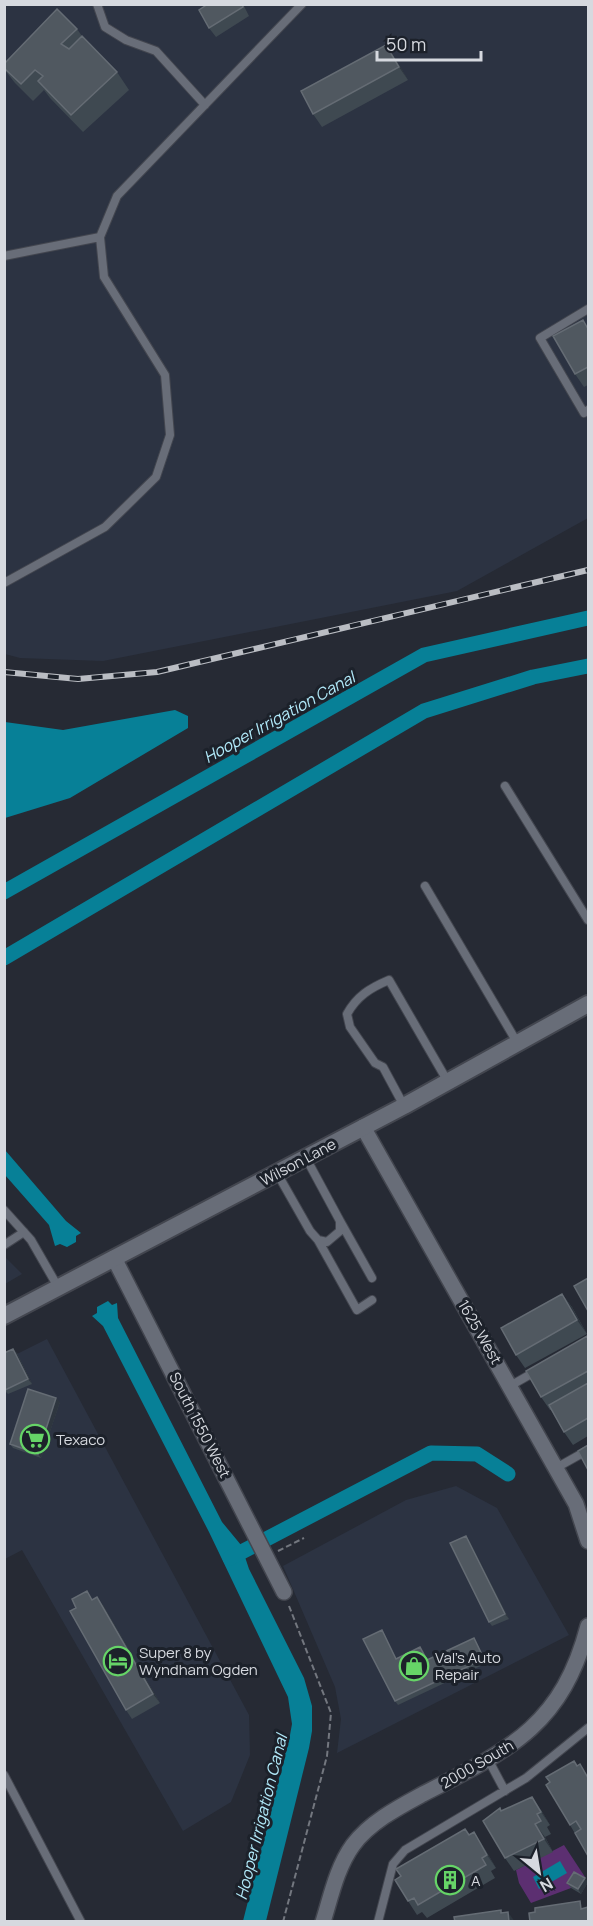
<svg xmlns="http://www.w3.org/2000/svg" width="593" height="1926" font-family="Manrope,sans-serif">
  <rect width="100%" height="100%" fill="#262a34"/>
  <!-- built -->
  <path fill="#2c3342" d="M 4,5 L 588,5 L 588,518 L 457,591 L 103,661 L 20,658 L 5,654 Z
    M 4,1256 L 22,1274 L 5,1284 L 4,1284 Z
    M 47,1339 L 249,1715 L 250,1755 L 231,1802 L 183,1831 L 22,1550 L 5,1559 L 5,1360 Z
    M 456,1486 L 497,1508 L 569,1635 L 337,1753 L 341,1719 L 335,1687 L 283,1566 L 406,1500 Z"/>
  <!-- green -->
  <path fill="#5c2f71" d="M 564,1845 L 585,1877 L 583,1880 L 577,1876 L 571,1888 L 531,1903 L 519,1883 L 516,1870 Z"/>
  <!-- water -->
  <path fill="#078097" d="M 175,710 L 188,716 L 188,728 L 70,798 L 5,818 L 5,722 L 63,730 Z
    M 5,1150 L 66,1221 L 81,1233 L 76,1236 L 76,1242 L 67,1247 L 60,1244 L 55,1246 L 49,1225 L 5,1175 Z
    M 108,1301 L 112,1305 L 117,1303 L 118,1318 L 222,1522 L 241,1545 L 249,1569 L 304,1678 L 312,1706 L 312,1731 L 309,1748 L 266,1921 L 243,1921 L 290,1735 L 292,1724 L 288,1697 L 209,1532 L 103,1326 L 92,1316 L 97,1313 L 97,1307 Z
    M 560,1861 L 567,1873 L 539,1889 L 533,1877 Z"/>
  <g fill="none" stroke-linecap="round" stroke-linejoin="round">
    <!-- canal -->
    <path stroke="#078097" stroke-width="15" d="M 4,892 L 424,655 L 588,618
      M 4,958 L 424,711 L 533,677 L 588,666
      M 230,1558 L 431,1453 L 477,1454 L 508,1474"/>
    <!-- service casing -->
    <g stroke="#43464f" stroke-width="10">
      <path id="service" d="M 97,4 L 105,27 L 126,40 L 156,51 L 205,105
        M 4,256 L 100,237
        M 588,309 L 540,338 L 584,413 L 588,410
        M 4,583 L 105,527 L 156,477 L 170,435 L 165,375 L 104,277 L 100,237 L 117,196 L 302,4
        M 505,786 L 588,920
        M 425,886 L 518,1044
        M 404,1106 L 383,1067 L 375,1063 L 350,1027 L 347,1014 C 357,996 370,988 389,980 L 448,1082
        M 277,1173 L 310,1231 L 318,1240 L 327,1242 L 340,1231 L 340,1221 L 306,1158
        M 4,1210 L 31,1240 L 58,1287
        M 340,1221 L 372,1278
        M 318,1240 L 357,1310 L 372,1300
        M 4,1245 L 24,1232
        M 510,1386 L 538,1370
        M 556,1468 L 588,1450
        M 489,1761 L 505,1791
        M 4,1775 L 81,1922
        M 378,1922 L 393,1864 L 405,1850 L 526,1778 L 588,1728"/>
    </g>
    <!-- minor casing -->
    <g stroke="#43464f" stroke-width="18">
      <path id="minor" d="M 363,1127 L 576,1504 L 588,1541
        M 114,1258 L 284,1592
        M 323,1922 C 331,1896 337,1867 353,1845 C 370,1822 399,1807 423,1794 C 509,1750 562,1726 588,1626"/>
    </g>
    <!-- secondary casing -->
    <g stroke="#43464f" stroke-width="20">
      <path id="secondary" d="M 4,1316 L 404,1106 L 588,1004"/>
    </g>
    <!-- path -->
    <path stroke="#73777f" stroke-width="2" stroke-dasharray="6 3" stroke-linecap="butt" d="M 278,1551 L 304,1538
      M 283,1922 L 327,1756 L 331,1713 L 289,1606"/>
    <!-- service -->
    <use href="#service" stroke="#686d78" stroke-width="8"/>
    <!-- minor -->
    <use href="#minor" stroke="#686d78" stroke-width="15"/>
    <!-- secondary -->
    <use href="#secondary" stroke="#686d78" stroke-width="16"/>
    <!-- rail casing -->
    <g stroke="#babdc3" stroke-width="6">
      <path id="rail" d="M 4,672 L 78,679 L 157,672 L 588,570"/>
    </g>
    <!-- rail -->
    <use href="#rail" stroke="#1c212a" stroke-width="4" stroke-dasharray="11" stroke-linecap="butt"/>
  </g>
  <!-- wall -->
  <path fill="#3f4951" d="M 243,4 L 249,16 L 216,37 L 209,28 Z
    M 77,29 L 82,36 L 117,72 L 129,90 L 83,132 L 50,98 L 44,90 L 33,101 L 15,83 L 4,69 L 4,64 Z
    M 395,58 L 408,80 L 322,127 L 313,114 Z
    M 588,327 L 588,385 L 584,387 L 575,374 Z
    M 562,1294 L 572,1307 L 587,1334 L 525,1368 L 516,1355 Z
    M 588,1338 L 588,1436 L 573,1445 L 564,1432 L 551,1410 L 550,1410 L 541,1397 Z
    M 17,1353 L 32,1384 L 8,1394 L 4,1390 Z
    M 60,1402 L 41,1458 L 13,1448 L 10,1444 Z
    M 469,1540 L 509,1619 L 492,1626 L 489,1622 Z
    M 92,1599 L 103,1605 L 160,1703 L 132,1719 L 126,1710 Z
    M 382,1630 L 396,1658 L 423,1651 L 427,1660 L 474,1638 L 487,1663 L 398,1705 L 395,1701 Z
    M 574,1761 L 588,1856 L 570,1825 L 550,1782 Z
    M 502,1810 L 541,1810 L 550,1825 L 547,1827 L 551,1834 L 545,1837 L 553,1852 L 514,1871 L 505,1858 Z
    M 465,1829 L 470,1835 L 474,1832 L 483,1846 L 496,1868 L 491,1871 L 495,1878 L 427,1918 L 422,1912 L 417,1915 L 408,1901 L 401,1876 Z
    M 588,1882 L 581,1894 L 571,1888 L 567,1883 Z"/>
  <!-- shaded-wall -->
  <path fill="#2e363f" d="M 386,45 L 395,58 L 408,80 L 399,67 Z
    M 562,1294 L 572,1307 L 587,1334 L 577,1320 Z
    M 13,1349 L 17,1353 L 32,1384 L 28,1379 Z
    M 56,1398 L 60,1402 L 41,1458 L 38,1454 Z
    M 466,1536 L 469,1540 L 509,1619 L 505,1614 Z
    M 97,1597 L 103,1605 L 160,1703 L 153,1694 Z
    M 532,1797 L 541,1810 L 550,1825 L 541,1812 Z
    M 535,1824 L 545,1837 L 553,1852 L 544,1839 Z
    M 474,1832 L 483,1846 L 496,1868 L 487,1855 Z
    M 585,1878 L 588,1882 L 581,1894 L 578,1889 Z
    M 508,1912 L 515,1922 L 509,1922 Z"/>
  <!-- building -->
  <path fill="#505860" stroke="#656c74" stroke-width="1.5" d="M 208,4 L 242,4 L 243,7 L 209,28 L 199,10 Z
    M 57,9 L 77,29 L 61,44 L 69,49 L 82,36 L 117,72 L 71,115 L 38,81 L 43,76 L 35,70 L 21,84 L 4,68 L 4,64 Z
    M 386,45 L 399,67 L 313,114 L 301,91 Z
    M 583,320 L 588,329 L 588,367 L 575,374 L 553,336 Z
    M 588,1278 L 588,1311 L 574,1286 Z
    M 562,1294 L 577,1320 L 516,1355 L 501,1328 Z
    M 587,1336 L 588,1339 L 588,1371 L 541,1397 L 526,1371 Z
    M 13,1349 L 28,1379 L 5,1390 L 4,1353 Z
    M 588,1383 L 588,1418 L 564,1432 L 549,1405 Z
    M 28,1389 L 56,1398 L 38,1454 L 10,1444 Z
    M 588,1445 L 588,1470 L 578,1451 Z
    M 466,1536 L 505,1614 L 489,1622 L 450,1543 Z
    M 87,1591 L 92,1600 L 97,1597 L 153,1694 L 126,1710 L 70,1611 L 76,1608 L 72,1599 Z
    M 382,1630 L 396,1659 L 420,1647 L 427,1660 L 474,1638 L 484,1659 L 395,1701 L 363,1639 Z
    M 574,1761 L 577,1766 L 580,1764 L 588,1778 L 588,1856 L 575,1833 L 581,1829 L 576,1821 L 570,1825 L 546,1785 L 550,1782 L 546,1777 Z
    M 532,1797 L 541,1812 L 537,1814 L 541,1821 L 535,1824 L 544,1839 L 505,1858 L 483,1821 L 500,1808 L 501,1811 Z
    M 465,1829 L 469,1835 L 474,1832 L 487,1855 L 482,1858 L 486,1865 L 418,1905 L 414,1898 L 408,1901 L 395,1880 L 401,1876 L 396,1869 Z
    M 574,1872 L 585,1878 L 578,1889 L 567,1883 Z
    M 580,1901 L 581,1909 L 588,1907 L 588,1922 L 530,1922 L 529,1913 L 535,1912 L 535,1908 Z
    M 501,1910 L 501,1913 L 508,1912 L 509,1922 L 455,1922 L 454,1917 Z"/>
  <!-- icons -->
  <defs>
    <g id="supermarket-ring" transform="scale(1.5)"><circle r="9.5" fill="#1c212a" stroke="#66d467" stroke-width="1.5"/><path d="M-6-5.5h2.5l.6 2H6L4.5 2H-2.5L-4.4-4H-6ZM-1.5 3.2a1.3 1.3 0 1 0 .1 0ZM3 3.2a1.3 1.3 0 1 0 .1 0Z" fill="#66d467"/></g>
    <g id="hotel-ring" transform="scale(1.5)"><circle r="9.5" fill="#1c212a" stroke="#66d467" stroke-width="1.5"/><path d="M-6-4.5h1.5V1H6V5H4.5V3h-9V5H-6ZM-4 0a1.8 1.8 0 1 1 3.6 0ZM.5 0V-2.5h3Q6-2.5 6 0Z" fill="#66d467"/></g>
    <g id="shop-ring" transform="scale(1.5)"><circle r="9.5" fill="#1c212a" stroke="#66d467" stroke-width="1.5"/><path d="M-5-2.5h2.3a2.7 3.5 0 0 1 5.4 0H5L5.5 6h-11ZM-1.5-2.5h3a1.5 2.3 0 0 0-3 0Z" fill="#66d467"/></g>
    <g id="building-ring" transform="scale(1.5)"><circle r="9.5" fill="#1c212a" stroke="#66d467" stroke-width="1.5"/><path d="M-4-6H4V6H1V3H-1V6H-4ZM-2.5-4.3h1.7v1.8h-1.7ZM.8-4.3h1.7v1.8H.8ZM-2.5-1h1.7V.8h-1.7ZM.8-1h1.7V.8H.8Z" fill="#66d467"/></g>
  </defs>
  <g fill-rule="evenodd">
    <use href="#supermarket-ring" x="35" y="1439"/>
    <use href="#hotel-ring" x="118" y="1661"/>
    <use href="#shop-ring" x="414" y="1666"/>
    <use href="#building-ring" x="450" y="1880"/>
  </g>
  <g text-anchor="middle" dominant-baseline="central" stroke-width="6" stroke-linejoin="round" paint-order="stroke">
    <!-- street labels -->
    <g font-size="15" fill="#d6d9df" stroke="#1c212a">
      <text transform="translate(298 1162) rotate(-28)">Wilson Lane</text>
      <text transform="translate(480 1332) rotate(60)">1625 West</text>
      <text transform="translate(200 1425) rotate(63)">South 1550 West</text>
      <text transform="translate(477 1764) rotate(-30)">2000 South</text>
    </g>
    <!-- poi labels -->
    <g font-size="15" fill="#d6d9df" stroke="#1c212a" text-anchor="start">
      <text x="56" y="1439">Texaco</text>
      <text x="139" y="1652">Super 8 by<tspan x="139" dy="17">Wyndham Ogden</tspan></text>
      <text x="435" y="1657">Val's Auto<tspan x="435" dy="17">Repair</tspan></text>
      <text x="471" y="1880">A</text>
    </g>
    <!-- water labels -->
    <g font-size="16" font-style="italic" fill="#b2eafa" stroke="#1c212a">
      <text transform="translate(279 717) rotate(-29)">Hooper Irrigation Canal</text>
      <text transform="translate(261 1817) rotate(-76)">Hooper Irrigation Canal</text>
    </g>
  </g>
  <!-- border -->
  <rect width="593" height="1926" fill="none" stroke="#d6d9df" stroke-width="12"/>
  <!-- north arrow -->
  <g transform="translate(539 1872) rotate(150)" stroke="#1c212a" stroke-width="4.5" paint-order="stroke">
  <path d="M0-4.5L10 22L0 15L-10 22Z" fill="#d6d9df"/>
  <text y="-9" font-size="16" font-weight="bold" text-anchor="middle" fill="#d6d9df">N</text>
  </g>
  <!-- scale -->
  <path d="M377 51v9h104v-9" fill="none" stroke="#d6d9df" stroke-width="3"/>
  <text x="386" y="51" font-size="18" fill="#d6d9df" stroke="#1c212a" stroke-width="4.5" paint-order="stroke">50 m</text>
</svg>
